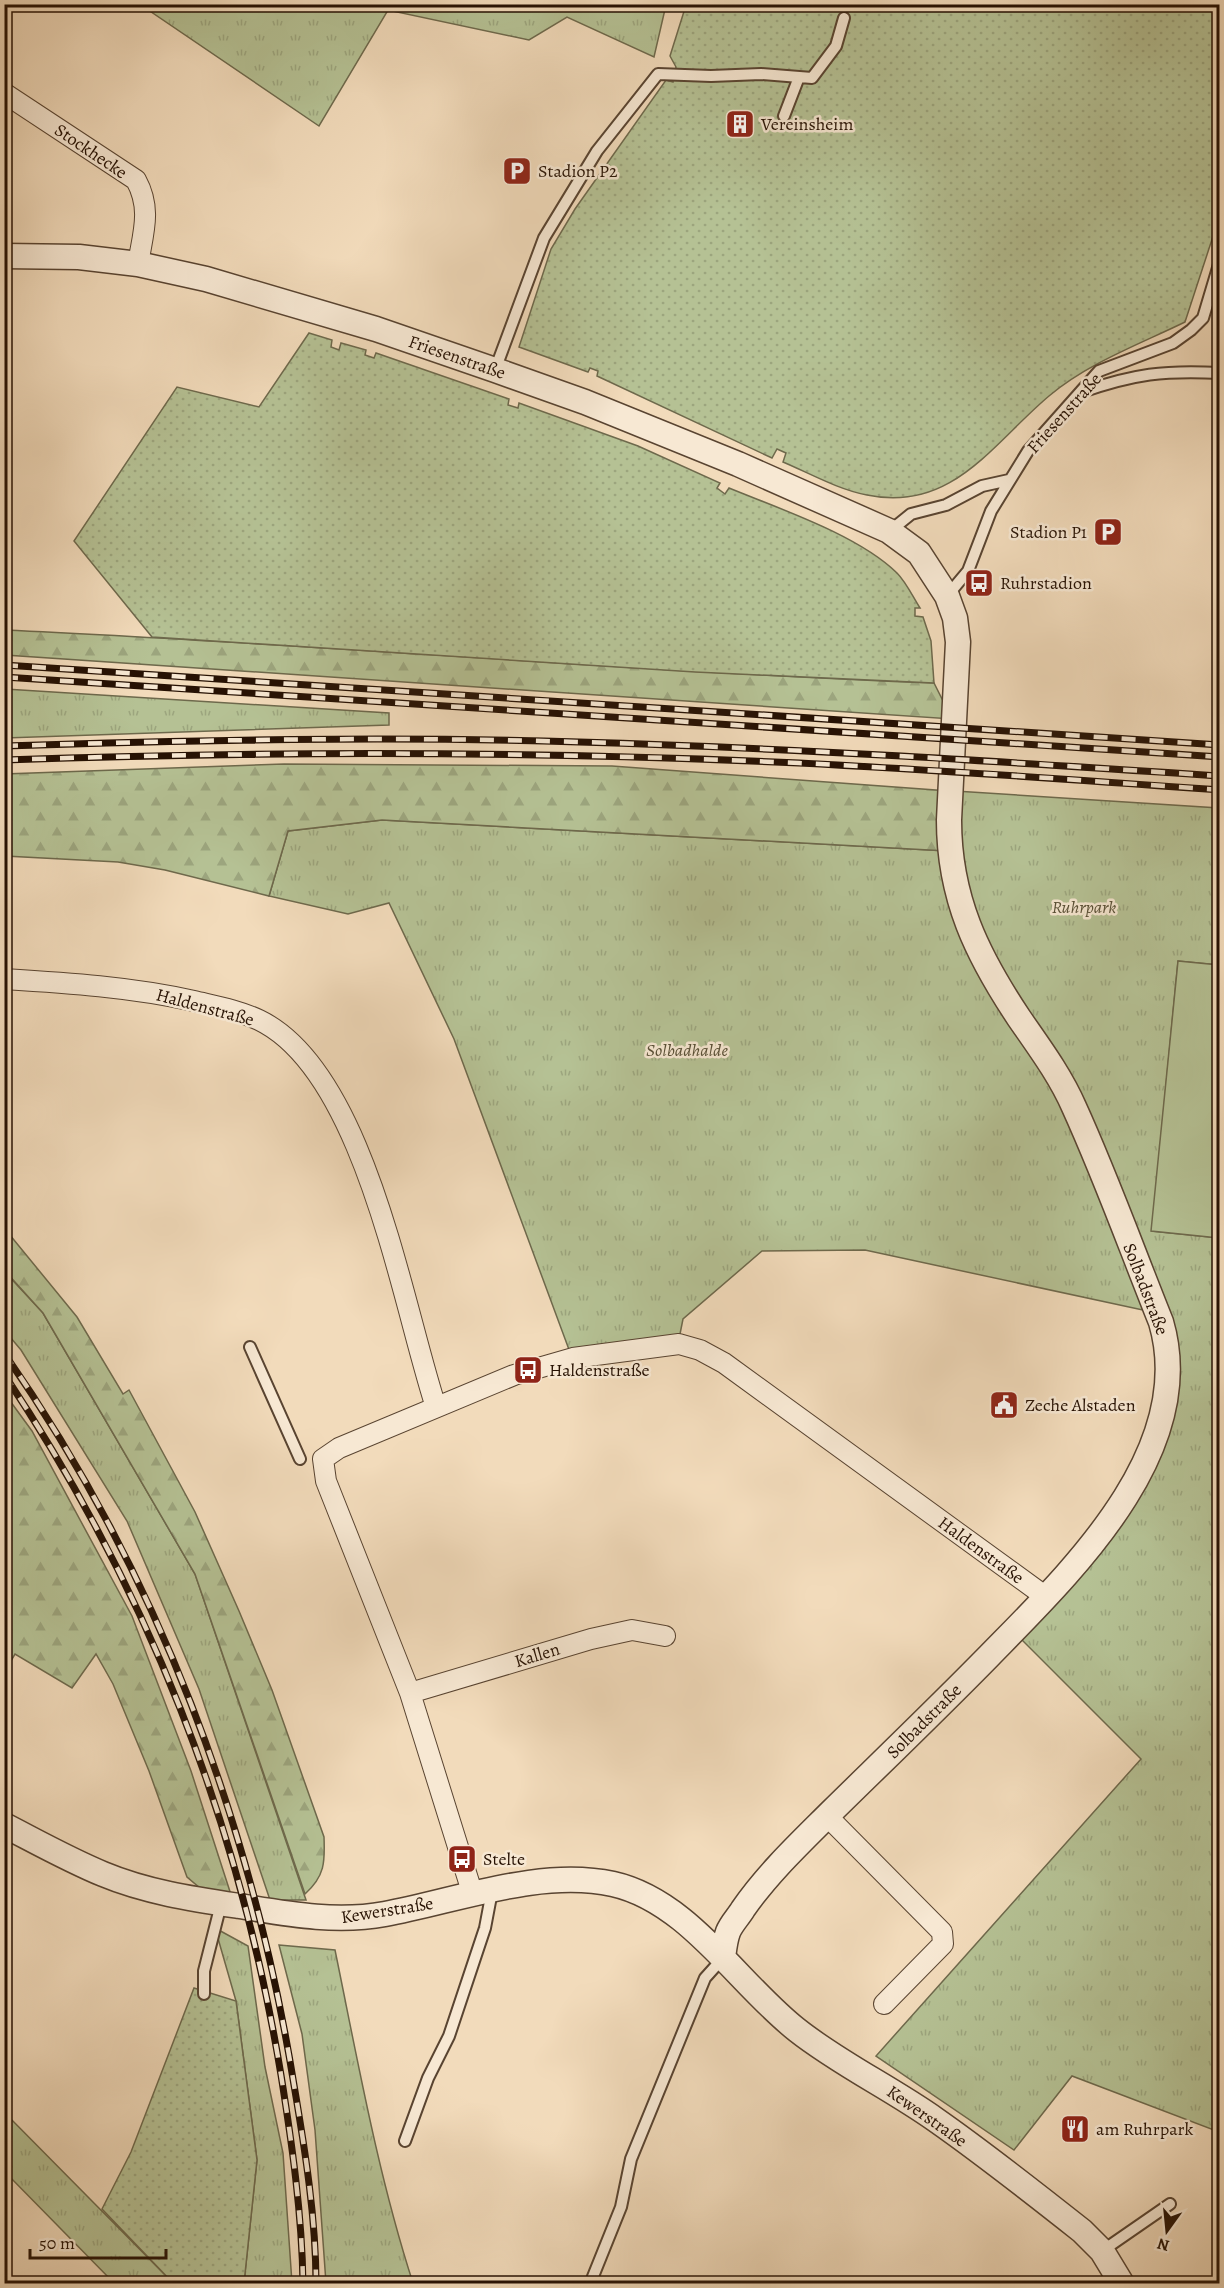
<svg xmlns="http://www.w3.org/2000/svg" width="1224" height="2288" font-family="Alegreya,serif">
  <defs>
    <pattern id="grass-tufts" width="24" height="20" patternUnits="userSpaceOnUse" patternTransform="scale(1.5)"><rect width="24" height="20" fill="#b5c194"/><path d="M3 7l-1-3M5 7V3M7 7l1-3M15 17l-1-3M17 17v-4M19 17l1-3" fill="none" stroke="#9ca57e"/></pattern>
    <pattern id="forest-firs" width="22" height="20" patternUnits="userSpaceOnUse" patternTransform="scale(1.5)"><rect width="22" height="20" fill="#b5c194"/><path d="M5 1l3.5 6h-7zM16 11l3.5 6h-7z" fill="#9ca57e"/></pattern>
    <pattern id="garden-dots" width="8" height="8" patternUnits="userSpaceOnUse" patternTransform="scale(1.5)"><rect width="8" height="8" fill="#b5c194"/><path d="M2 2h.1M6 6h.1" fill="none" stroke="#9ca57e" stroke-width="1.8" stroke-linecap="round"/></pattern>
  </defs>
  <rect width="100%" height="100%" fill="#f2dbbb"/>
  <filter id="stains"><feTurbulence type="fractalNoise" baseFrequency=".00333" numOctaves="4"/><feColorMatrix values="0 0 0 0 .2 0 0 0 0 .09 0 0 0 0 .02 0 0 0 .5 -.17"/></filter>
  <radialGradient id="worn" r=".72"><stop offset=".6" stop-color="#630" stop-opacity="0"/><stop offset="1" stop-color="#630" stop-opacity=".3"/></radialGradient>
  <!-- grass -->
  <path fill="url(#grass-tufts)" stroke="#6e694c" stroke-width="1.5" d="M 141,5 L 666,5 L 654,57 L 567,17 L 529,40 L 388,10 L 319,126 Z
    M 5,689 L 389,713 L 389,725 L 5,738 Z
    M 955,791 L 1219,808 L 1219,965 L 1178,961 L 1152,1231 L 1219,1238 L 1219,2132 L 1072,2076 L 1014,2150 L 876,2056 L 1141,1759 L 1017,1635 L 1151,1449 L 1165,1319 L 967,912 Z
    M 382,820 L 947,851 L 949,873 L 1069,1107 L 1152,1312 L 865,1250 L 762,1251 L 683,1319 L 678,1344 L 571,1355 L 454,1039 L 389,903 L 348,914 L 269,896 L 288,831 Z
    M 4,1271 L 43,1313 L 195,1574 L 306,1900 L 270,1900 L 199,1689 L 127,1521 L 21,1350 L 5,1331 Z
    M 215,1928 L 248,1946 L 265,2067 L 283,2153 L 292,2283 L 244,2283 L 257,2160 L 236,2001 Z
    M 279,1945 L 335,1950 C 358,2062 378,2175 413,2283 L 326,2283 L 315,2130 L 302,2034 Z
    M 4,2112 L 173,2283 L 114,2283 L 5,2172 Z"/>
  <!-- forest -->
  <path fill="url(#forest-firs)" stroke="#6e694c" stroke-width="1.5" d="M 5,630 C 315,644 624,671 934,683 L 952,719 L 5,655 Z
    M 284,764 L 612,766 L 949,791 L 947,851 L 382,820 L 288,831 L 269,896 L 165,870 L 118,862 L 5,856 L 4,774 Z
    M 5,1229 L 77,1317 L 123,1394 L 129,1390 L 195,1512 L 239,1611 L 272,1690 L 324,1837 C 325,1862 325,1876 305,1894 L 195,1574 L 43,1313 L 5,1271 Z
    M 5,1394 L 32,1431 L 132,1616 L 191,1771 L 233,1901 L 213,1899 L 187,1877 L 149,1771 L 113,1684 L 96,1654 L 72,1688 L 15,1654 L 8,1666 L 5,1658 Z"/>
  <!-- garden -->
  <path fill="url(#garden-dots)" stroke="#6e694c" stroke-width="1.5" d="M 686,5 L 1219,5 L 1219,218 L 1185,322 C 1140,344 1088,363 1049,396 C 993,443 952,513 867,495 C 839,490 809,473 783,462 L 786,453 L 777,449 L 772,458 L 597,376 L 598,371 L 590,368 L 588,372 L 519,347 L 551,249 L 575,209 L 666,80 L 673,82 L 676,67 L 670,56 Z
    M 309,333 L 332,340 L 331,347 L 339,350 L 341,343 L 366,350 L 365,355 L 374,358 L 376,353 L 509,399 L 508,405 L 518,408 L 519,403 L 638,446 L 720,483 L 717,488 L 725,494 L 729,488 C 780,509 858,535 897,573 C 906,582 913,597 920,608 L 915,608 L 915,616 L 923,617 L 931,641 L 934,683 L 695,672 L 152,637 L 74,541 L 177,387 L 259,407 Z
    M 194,1988 L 236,2001 L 257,2160 L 244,2283 L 173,2283 L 102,2209 L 131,2152 Z"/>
  <!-- pitch -->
  <path fill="#b5c194" stroke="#6e694c" stroke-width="1.5" d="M 1178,961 L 1219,965 L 1219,1238 L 1151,1231 Z"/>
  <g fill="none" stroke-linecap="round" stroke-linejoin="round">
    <!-- service casing -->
    <g stroke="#594431" stroke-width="14">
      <path id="service" d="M 784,116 L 799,77
        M 495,370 L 544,238 L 597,151 L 658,74 L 711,76 L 761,74 L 812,78 L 836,46 L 844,18
        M 1082,392 C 1134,374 1164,370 1220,373
        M 890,531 L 911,514 L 946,505 L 982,486 L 1009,480
        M 947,596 L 968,571 L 991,511 L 1028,451 L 1099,371 L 1173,343 L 1191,330 L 1203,318 L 1220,261
        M 250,1347 L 300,1459
        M 204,1994 L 204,1971 L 221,1904
        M 405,2141 L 428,2078 L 449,2036 L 485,1928 L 492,1891
        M 1102,2251 L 1170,2204
        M 590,2284 L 621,2207 L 631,2159 L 705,1978 L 723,1958"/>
    </g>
    <!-- minor casing -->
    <g stroke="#594431" stroke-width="22">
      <path id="minor" d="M 4,93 L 136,180 C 152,209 143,233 138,264
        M 4,979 C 68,983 131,987 194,1001 C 215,1006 238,1010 259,1020 C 365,1071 402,1304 436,1407
        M 410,1693 L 591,1639 L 632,1630 L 665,1636
        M 827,1816 L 942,1932 L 943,1944 L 884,2004
        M 473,1895 L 410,1693 L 326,1481 L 323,1459 L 339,1448 L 514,1375 L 573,1358 L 679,1344 L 700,1350 L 724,1363 L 1046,1597"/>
    </g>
    <!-- tertiary casing -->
    <g stroke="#594431" stroke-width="27">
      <path id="tertiary" d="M 4,256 L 79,257 L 138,264 L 206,279 L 376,329 L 495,370 L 585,402 L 738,464 L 889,531 L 919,553 L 947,596 L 955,618 L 958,642 L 949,820 C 949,898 977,955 1019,1018 C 1039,1047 1060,1075 1074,1107 C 1106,1177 1132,1250 1161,1322 C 1199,1451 1070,1573 989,1656 C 937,1709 884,1760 831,1812 C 800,1843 768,1873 743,1909 C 739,1916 731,1924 728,1932 C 725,1940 724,1950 723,1958
        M 4,1825 C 37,1842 69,1860 103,1874 C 146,1892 193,1899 239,1906 C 288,1914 336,1923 385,1914 C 456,1901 540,1868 613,1884 C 689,1901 739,1985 797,2030 C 840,2064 891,2088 936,2120 C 986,2155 1034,2193 1082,2231 L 1102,2251 L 1122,2284"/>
    </g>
    <!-- service -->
    <use href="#service" stroke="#f7e8d3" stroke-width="10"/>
    <!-- minor -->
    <use href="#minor" stroke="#f7e8d3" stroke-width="20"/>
    <!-- tertiary -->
    <use href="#tertiary" stroke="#f7e8d3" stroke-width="24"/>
    <!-- rail casing -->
    <g stroke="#261103" stroke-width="7">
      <path id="rail" d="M 4,665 L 1220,745
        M 4,677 L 1220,757
        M 4,746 C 196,740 387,736 579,742 C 793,748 1006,762 1220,776
        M 4,760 C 269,751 534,751 799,763 C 939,770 1079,780 1220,790
        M 4,1353 C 157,1572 252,1823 294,2085 C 305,2150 316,2218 316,2284
        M 4,1374 C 148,1590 239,1820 281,2075 C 292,2144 302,2214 303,2284"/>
    </g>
    <!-- rail -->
    <use href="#rail" stroke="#f7e8d3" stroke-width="4.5" stroke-dasharray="14" stroke-linecap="butt"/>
  </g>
  <!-- icons -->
  <defs>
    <g id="building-square" transform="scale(1.5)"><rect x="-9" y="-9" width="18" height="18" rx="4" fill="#8f2418" stroke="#f7e8d3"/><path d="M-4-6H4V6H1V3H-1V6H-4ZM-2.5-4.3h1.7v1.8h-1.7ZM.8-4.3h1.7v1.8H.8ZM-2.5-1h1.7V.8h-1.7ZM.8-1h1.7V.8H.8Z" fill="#fff"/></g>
    <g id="parking-square" transform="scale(1.5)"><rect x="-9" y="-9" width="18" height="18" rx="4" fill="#8f2418" stroke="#f7e8d3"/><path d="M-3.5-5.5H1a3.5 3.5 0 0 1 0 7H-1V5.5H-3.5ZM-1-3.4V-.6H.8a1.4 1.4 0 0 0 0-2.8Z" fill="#fff"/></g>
    <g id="bus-square" transform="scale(1.5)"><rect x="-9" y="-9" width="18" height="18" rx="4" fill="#8f2418" stroke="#f7e8d3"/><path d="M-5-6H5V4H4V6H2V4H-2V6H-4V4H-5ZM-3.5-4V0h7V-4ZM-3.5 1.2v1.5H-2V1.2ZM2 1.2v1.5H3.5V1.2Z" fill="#fff"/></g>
    <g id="civic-square" transform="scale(1.5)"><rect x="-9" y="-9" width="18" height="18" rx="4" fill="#8f2418" stroke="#f7e8d3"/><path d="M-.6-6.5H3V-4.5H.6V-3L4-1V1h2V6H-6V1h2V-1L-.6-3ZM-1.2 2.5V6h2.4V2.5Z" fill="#fff"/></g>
    <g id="restaurant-square" transform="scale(1.5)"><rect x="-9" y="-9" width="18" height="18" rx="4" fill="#8f2418" stroke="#f7e8d3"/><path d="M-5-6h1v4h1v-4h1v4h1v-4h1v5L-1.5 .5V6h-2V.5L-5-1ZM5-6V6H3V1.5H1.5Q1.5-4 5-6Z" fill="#fff"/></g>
  </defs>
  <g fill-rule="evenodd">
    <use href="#building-square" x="740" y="124"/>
    <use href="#parking-square" x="517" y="171"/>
    <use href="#parking-square" x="1108" y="532"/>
    <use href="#bus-square" x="979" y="583"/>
    <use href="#bus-square" x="528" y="1370"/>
    <use href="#civic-square" x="1004" y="1405"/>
    <use href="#bus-square" x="462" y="1859"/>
    <use href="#restaurant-square" x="1075" y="2129"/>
  </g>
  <g text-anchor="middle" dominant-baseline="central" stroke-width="5" stroke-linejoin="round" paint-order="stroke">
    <!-- poi labels -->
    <g font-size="18" fill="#261103" stroke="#f7e8d3" text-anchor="start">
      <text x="761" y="124">Vereinsheim</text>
      <text x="538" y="171">Stadion P2</text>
      <text x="1087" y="532" text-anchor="end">Stadion P1</text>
      <text x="1000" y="583">Ruhrstadion</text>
      <text x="549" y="1370">Haldenstraße</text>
      <text x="1025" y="1405">Zeche Alstaden</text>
      <text x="483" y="1859">Stelte</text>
      <text x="1096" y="2129">am Ruhrpark</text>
    </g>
    <!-- street labels -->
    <g font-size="18" fill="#261103" stroke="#f7e8d3">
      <text transform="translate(91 151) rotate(34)">Stockhecke</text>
      <text transform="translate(457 357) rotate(19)">Friesenstraße</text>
      <text transform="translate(1064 413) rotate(-48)">Friesenstraße</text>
      <text transform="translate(205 1007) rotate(15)">Haldenstraße</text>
      <text transform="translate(1146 1289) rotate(69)">Solbadstraße</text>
      <text transform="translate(981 1550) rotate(36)">Haldenstraße</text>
      <text transform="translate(537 1655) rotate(-17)">Kallen</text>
      <text transform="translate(924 1721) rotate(-45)">Solbadstraße</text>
      <text transform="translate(387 1910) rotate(-9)">Kewerstraße</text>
      <text transform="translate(927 2116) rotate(35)">Kewerstraße</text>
    </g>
    <!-- park labels -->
    <g font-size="18" font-style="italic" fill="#584f36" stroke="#f7e8d3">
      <text x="1084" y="907">Ruhrpark</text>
      <text x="687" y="1050">Solbadhalde</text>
    </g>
  </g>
  <!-- margin -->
  <rect width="1224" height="2288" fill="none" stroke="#f2dbbb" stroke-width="24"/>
  <rect x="6" y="6" width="1212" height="2276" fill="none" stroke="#261103" stroke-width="3"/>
  <rect x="12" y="12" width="1200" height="2264" fill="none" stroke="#261103" stroke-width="1.5"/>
  <!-- north arrow -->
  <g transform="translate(1167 2231) rotate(195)" stroke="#f7e8d3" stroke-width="4.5" paint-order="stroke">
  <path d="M0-4.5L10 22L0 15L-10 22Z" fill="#261103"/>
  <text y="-9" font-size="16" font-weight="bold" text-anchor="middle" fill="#261103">N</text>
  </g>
  <!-- scale -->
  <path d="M30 2249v9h136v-9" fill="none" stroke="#261103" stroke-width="3"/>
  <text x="39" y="2249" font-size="18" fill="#261103" stroke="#f7e8d3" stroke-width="4.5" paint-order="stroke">50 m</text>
  <rect width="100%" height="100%" filter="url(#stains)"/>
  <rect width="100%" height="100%" fill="url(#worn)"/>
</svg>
